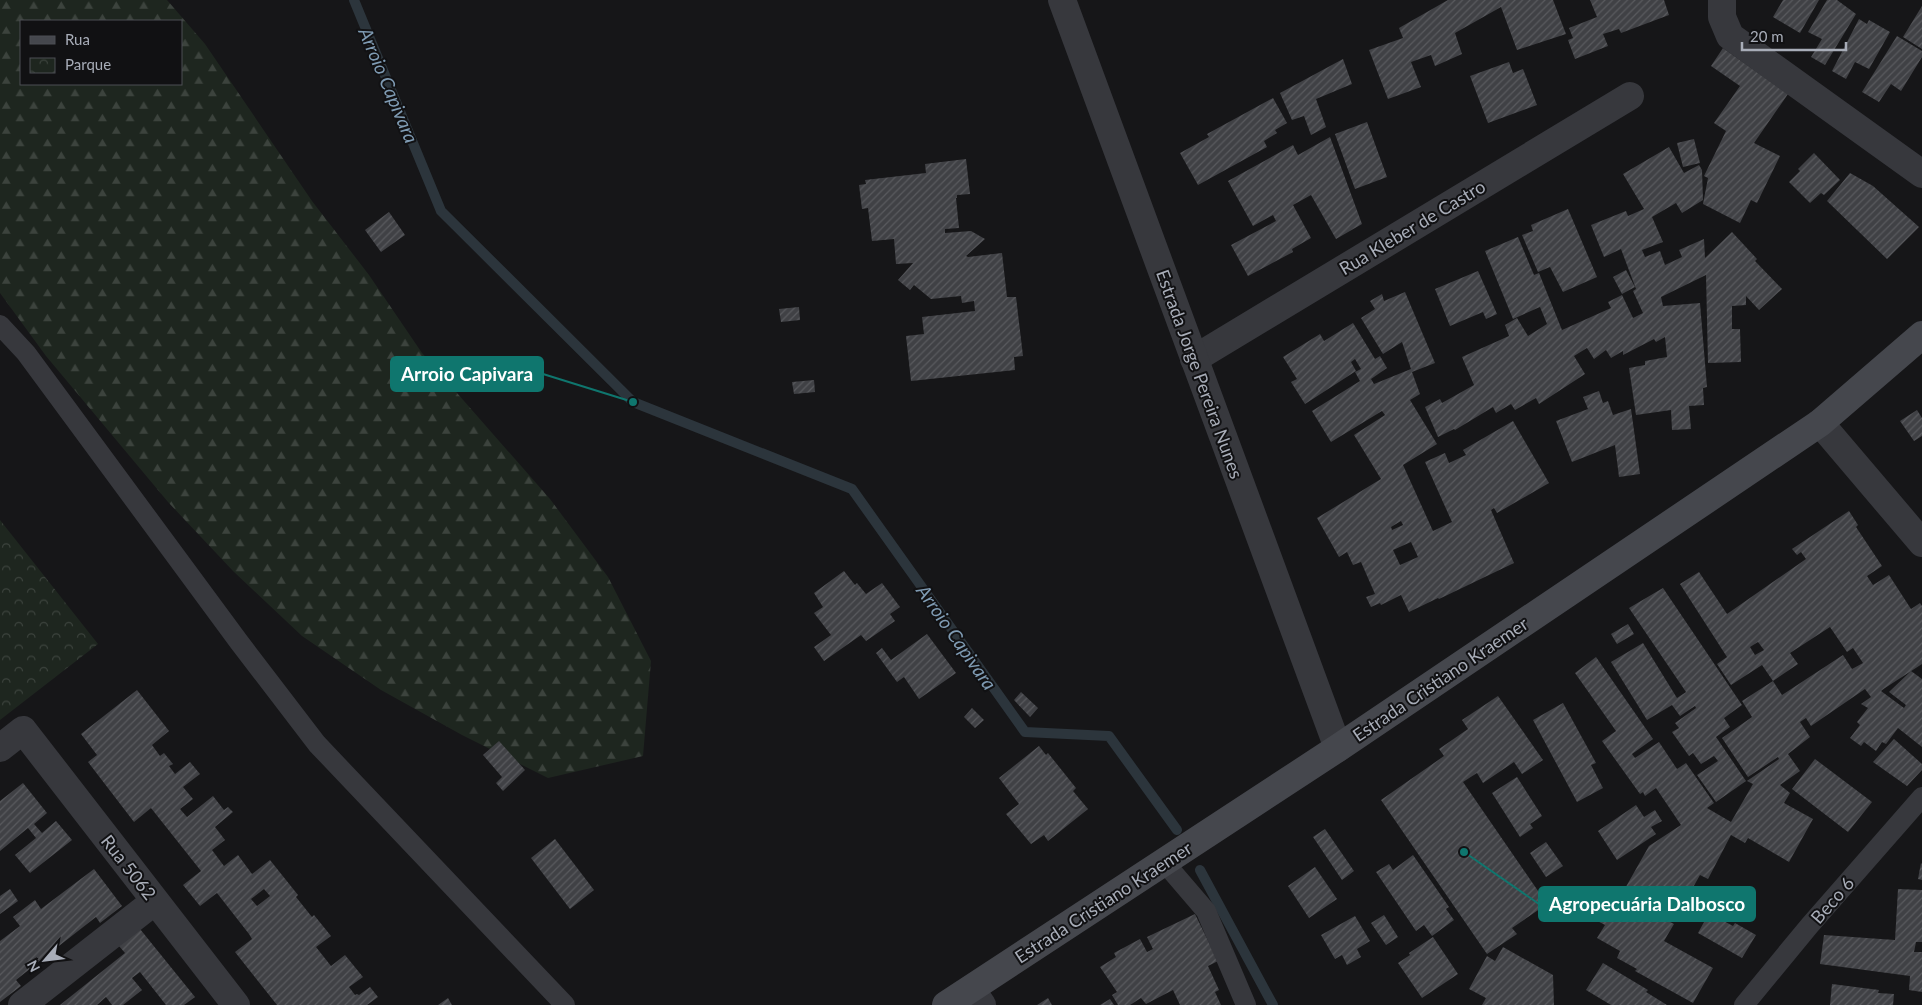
<svg xmlns="http://www.w3.org/2000/svg" width="1922" height="1005" font-family="Lato,sans-serif">
  <defs>
    <pattern id="forest-firs" width="22" height="20" patternUnits="userSpaceOnUse" patternTransform="scale(1.25)"><rect width="22" height="20" fill="#1e261f"/><path d="M5 1l3.5 6h-7zM16 11l3.5 6h-7z" fill="#3c433d"/></pattern>
    <pattern id="park-crowns" width="20" height="18" patternUnits="userSpaceOnUse" patternTransform="scale(1.25)"><rect width="20" height="18" fill="#1e261f"/><path d="M2 6a3 3 0 1 1 6 0M12 15a3 3 0 1 1 6 0" fill="none" stroke="#3c433d"/></pattern>
    <pattern id="building-hatch" width="6" height="6" patternUnits="userSpaceOnUse" patternTransform="scale(1.25)"><rect width="6" height="6" fill="#404145"/><path d="M-1 1l2-2M0 6l6-6M5 7l2-2" fill="none" stroke="#595a5e"/></pattern>
  </defs>
  <rect width="100%" height="100%" fill="#161618"/>
  <!-- forest -->
  <path fill="url(#forest-firs)" fill-rule="evenodd" d="M 0,0 L 167,0 L 205,44 L 312,201 L 369,275 L 422,353 L 550,499 L 608,577 L 651,661 L 643,756 L 548,778 L 462,735 L 381,690 L 302,636 L 233,571 L 168,502 L 46,356 L 0,293 ZM 21,21 L 181,21 L 181,84 L 21,84 Z"/>
  <!-- park -->
  <path fill="url(#park-crowns)" d="M 0,520 L 98,644 L 0,720 Z"/>
  <g fill="none" stroke-linecap="round" stroke-linejoin="round">
    <!-- stream -->
    <path stroke="#2c353c" stroke-width="10" d="M 354,0 L 441,211 L 633,402 L 852,489 L 1025,732 L 1109,736 L 1177,830
      M 1200,870 L 1273,1005"/>
  </g>
  <!-- building -->
  <path fill="url(#building-hatch)" fill-rule="evenodd" d="M 1448,0 L 1553,0 L 1566,34 L 1517,50 L 1501,7 L 1455,33 L 1462,54 L 1435,66 L 1431,55 L 1411,62 L 1421,87 L 1388,99 L 1369,50 L 1403,38 L 1399,28 Z
    M 1590,0 L 1664,0 L 1669,15 L 1621,33 L 1619,29 L 1603,34 L 1608,46 L 1575,59 L 1568,40 L 1573,38 L 1569,28 L 1597,17 Z
    M 1783,0 L 1819,0 L 1800,33 L 1773,17 Z
    M 1827,0 L 1837,0 L 1856,14 L 1825,65 L 1811,57 L 1822,39 L 1808,32 Z
    M 1922,6 L 1922,49 L 1903,37 Z
    M 1859,19 L 1867,24 L 1869,20 L 1890,32 L 1869,69 L 1855,62 L 1846,79 L 1832,71 Z
    M 1897,36 L 1922,51 L 1922,57 L 1901,91 L 1891,84 L 1879,102 L 1862,92 Z
    M 1723,48 L 1788,94 L 1754,143 L 1780,156 L 1757,203 L 1751,200 L 1740,223 L 1703,204 L 1708,178 L 1704,176 L 1726,131 L 1714,123 L 1740,86 L 1711,66 Z
    M 1343,59 L 1352,84 L 1316,99 L 1326,127 L 1311,135 L 1304,116 L 1292,120 L 1280,93 Z
    M 1509,62 L 1513,73 L 1523,69 L 1537,105 L 1488,123 L 1470,76 Z
    M 1273,98 L 1287,123 L 1275,130 L 1277,133 L 1264,141 L 1267,147 L 1198,185 L 1180,153 L 1209,137 L 1207,134 Z
    M 1367,122 L 1387,177 L 1355,189 L 1335,134 Z
    M 1330,137 L 1362,224 L 1336,239 L 1311,195 L 1293,205 L 1311,238 L 1292,249 L 1293,252 L 1248,276 L 1231,245 L 1276,221 L 1273,215 L 1253,226 L 1228,181 L 1293,145 L 1298,155 Z
    M 1694,139 L 1700,163 L 1683,167 L 1677,143 Z
    M 1669,147 L 1684,173 L 1699,165 L 1702,170 L 1703,200 L 1682,213 L 1676,203 L 1652,217 L 1663,242 L 1642,250 L 1645,257 L 1660,251 L 1665,265 L 1682,257 L 1679,250 L 1704,239 L 1705,258 L 1732,232 L 1757,259 L 1755,261 L 1782,289 L 1759,310 L 1746,296 L 1746,305 L 1732,306 L 1732,329 L 1740,329 L 1741,362 L 1708,363 L 1706,275 L 1661,297 L 1663,306 L 1700,303 L 1707,387 L 1703,388 L 1704,405 L 1689,406 L 1691,429 L 1672,430 L 1671,410 L 1636,415 L 1629,368 L 1645,365 L 1645,361 L 1667,357 L 1665,337 L 1656,342 L 1654,339 L 1623,355 L 1623,351 L 1611,358 L 1606,350 L 1594,359 L 1587,348 L 1574,356 L 1585,374 L 1539,404 L 1536,398 L 1515,410 L 1511,404 L 1496,413 L 1493,407 L 1455,430 L 1454,429 L 1438,437 L 1425,407 L 1440,399 L 1442,403 L 1474,385 L 1462,357 L 1509,336 L 1505,325 L 1517,318 L 1528,336 L 1547,324 L 1540,307 L 1513,319 L 1485,251 L 1518,237 L 1534,275 L 1539,273 L 1562,330 L 1611,308 L 1608,302 L 1622,295 L 1633,318 L 1643,313 L 1633,291 L 1636,289 L 1621,249 L 1604,257 L 1591,225 L 1626,211 L 1628,216 L 1644,209 L 1623,174 Z
    M 1814,153 L 1840,180 L 1824,195 L 1821,193 L 1810,203 L 1789,182 L 1800,171 L 1798,169 Z
    M 966,159 L 970,194 L 957,195 L 957,198 L 956,198 L 959,228 L 945,229 L 945,233 L 971,231 L 985,239 L 966,256 L 968,257 L 1002,253 L 1007,297 L 1016,297 L 1023,356 L 1014,357 L 1015,370 L 911,381 L 906,336 L 924,334 L 922,317 L 975,311 L 974,301 L 962,303 L 961,296 L 931,299 L 914,285 L 910,290 L 898,280 L 913,263 L 896,264 L 894,239 L 872,241 L 868,208 L 862,209 L 859,185 L 866,184 L 865,180 L 926,173 L 925,164 Z
    M 1850,173 L 1873,186 L 1919,227 L 1887,259 L 1827,201 Z
    M 1568,209 L 1597,277 L 1563,292 L 1550,267 L 1538,272 L 1522,235 L 1533,231 L 1531,225 Z
    M 389,212 L 405,235 L 381,252 L 365,230 Z
    M 1626,270 L 1635,287 L 1622,294 L 1613,277 Z
    M 1478,271 L 1497,314 L 1486,319 L 1483,312 L 1450,326 L 1435,289 Z
    M 1405,292 L 1435,363 L 1412,372 L 1420,394 L 1410,400 L 1437,444 L 1403,465 L 1433,531 L 1452,522 L 1425,462 L 1445,453 L 1449,463 L 1466,455 L 1463,450 L 1513,421 L 1549,483 L 1497,513 L 1494,508 L 1491,510 L 1514,563 L 1439,599 L 1438,598 L 1409,612 L 1401,595 L 1381,605 L 1380,603 L 1371,607 L 1366,597 L 1375,594 L 1361,562 L 1353,565 L 1347,552 L 1339,557 L 1317,518 L 1381,479 L 1354,435 L 1385,415 L 1382,411 L 1331,442 L 1312,411 L 1360,381 L 1355,372 L 1361,369 L 1355,359 L 1351,362 L 1356,371 L 1305,404 L 1291,382 L 1297,379 L 1283,357 L 1320,334 L 1324,341 L 1353,323 L 1375,359 L 1380,356 L 1387,368 L 1371,379 L 1374,384 L 1411,369 L 1402,342 L 1383,354 L 1361,318 L 1375,309 L 1370,301 L 1382,294 L 1384,301 ZM 1401,521 L 1403,525 L 1392,530 L 1391,527 ZM 1411,542 L 1418,557 L 1400,565 L 1393,550 Z
    M 799,307 L 800,320 L 781,322 L 779,309 Z
    M 814,380 L 815,392 L 794,394 L 792,382 Z
    M 1599,391 L 1603,403 L 1608,401 L 1613,415 L 1631,409 L 1640,474 L 1619,477 L 1615,445 L 1572,462 L 1556,421 L 1588,409 L 1583,397 Z
    M 1917,410 L 1922,418 L 1922,436 L 1914,441 L 1900,421 Z
    M 1849,511 L 1858,525 L 1856,527 L 1882,566 L 1867,576 L 1873,585 L 1889,575 L 1911,609 L 1920,603 L 1922,606 L 1922,664 L 1885,688 L 1881,691 L 1904,708 L 1906,705 L 1889,692 L 1911,671 L 1922,679 L 1922,747 L 1898,728 L 1886,744 L 1882,742 L 1876,751 L 1864,742 L 1861,746 L 1850,738 L 1860,725 L 1857,722 L 1868,708 L 1861,704 L 1871,697 L 1865,689 L 1811,726 L 1806,718 L 1800,722 L 1810,737 L 1788,754 L 1800,771 L 1780,785 L 1790,793 L 1784,803 L 1813,819 L 1789,862 L 1748,838 L 1745,843 L 1731,835 L 1708,879 L 1700,875 L 1674,921 L 1623,892 L 1649,846 L 1681,825 L 1656,788 L 1645,796 L 1643,792 L 1640,794 L 1602,741 L 1616,731 L 1575,673 L 1596,657 L 1653,739 L 1632,754 L 1635,758 L 1659,742 L 1677,769 L 1686,763 L 1714,803 L 1707,808 L 1731,822 L 1753,784 L 1747,781 L 1779,759 L 1778,757 L 1748,777 L 1722,738 L 1752,717 L 1742,701 L 1773,681 L 1782,695 L 1843,655 L 1852,669 L 1863,663 L 1853,648 L 1847,652 L 1830,627 L 1790,653 L 1798,664 L 1773,681 L 1762,665 L 1731,685 L 1717,664 L 1727,657 L 1680,584 L 1699,572 L 1727,614 L 1806,559 L 1801,552 L 1797,555 L 1792,549 ZM 1758,642 L 1764,650 L 1755,655 L 1750,647 Z
    M 844,571 L 855,585 L 857,583 L 866,594 L 882,583 L 900,607 L 890,614 L 895,621 L 866,641 L 861,635 L 824,661 L 814,647 L 831,635 L 814,613 L 823,607 L 814,593 Z
    M 1663,588 L 1742,705 L 1724,718 L 1730,727 L 1716,737 L 1746,781 L 1716,802 L 1697,775 L 1718,761 L 1714,756 L 1701,764 L 1693,753 L 1689,756 L 1672,732 L 1679,728 L 1675,723 L 1696,708 L 1695,706 L 1680,716 L 1672,705 L 1647,720 L 1611,662 L 1643,643 L 1677,698 L 1686,692 L 1629,608 Z
    M 1628,624 L 1634,634 L 1617,644 L 1611,634 Z
    M 927,634 L 956,673 L 919,699 L 904,677 L 897,682 L 876,653 L 882,648 L 891,660 Z
    M 137,690 L 169,731 L 152,745 L 160,756 L 164,753 L 173,764 L 169,766 L 175,774 L 190,762 L 200,774 L 183,787 L 193,799 L 180,809 L 187,817 L 213,796 L 224,810 L 228,807 L 233,812 L 215,827 L 225,840 L 212,850 L 224,866 L 238,855 L 252,874 L 270,860 L 298,895 L 296,897 L 312,917 L 314,915 L 331,936 L 316,947 L 331,966 L 345,955 L 363,977 L 349,987 L 355,995 L 357,994 L 359,995 L 370,987 L 378,997 L 367,1005 L 277,1005 L 235,952 L 252,939 L 249,934 L 217,893 L 200,906 L 183,885 L 201,871 L 151,808 L 134,822 L 88,762 L 97,755 L 81,734 ZM 264,889 L 270,896 L 257,906 L 251,899 Z
    M 1021,692 L 1038,708 L 1030,717 L 1014,700 Z
    M 1498,696 L 1543,760 L 1522,774 L 1514,762 L 1483,783 L 1477,773 L 1463,782 L 1547,904 L 1512,928 L 1517,934 L 1487,954 L 1381,800 L 1444,756 L 1439,749 L 1468,729 L 1462,720 Z
    M 1563,703 L 1596,763 L 1591,765 L 1603,788 L 1577,802 L 1533,720 Z
    M 972,708 L 984,720 L 975,728 L 964,717 Z
    M 1894,739 L 1922,764 L 1922,770 L 1907,786 L 1873,762 Z
    M 499,741 L 525,770 L 503,791 L 496,783 L 502,777 L 483,755 Z
    M 1039,746 L 1046,755 L 1048,753 L 1076,788 L 1073,791 L 1088,809 L 1048,841 L 1044,835 L 1031,844 L 1006,814 L 1019,804 L 999,778 Z
    M 1815,759 L 1872,802 L 1848,832 L 1792,789 Z
    M 1517,777 L 1542,816 L 1530,824 L 1533,828 L 1520,837 L 1492,793 Z
    M 23,783 L 47,813 L 34,824 L 42,833 L 56,821 L 72,840 L 30,873 L 15,855 L 36,838 L 28,828 L 0,851 L 0,801 Z
    M 1636,805 L 1644,817 L 1655,810 L 1662,821 L 1651,827 L 1656,834 L 1617,860 L 1598,831 Z
    M 1325,829 L 1354,871 L 1342,880 L 1313,837 Z
    M 555,839 L 594,890 L 570,909 L 531,858 Z
    M 1546,842 L 1563,866 L 1546,877 L 1530,853 Z
    M 1413,855 L 1449,907 L 1446,909 L 1454,920 L 1432,936 L 1424,925 L 1416,931 L 1376,872 L 1389,864 L 1393,870 Z
    M 1921,863 L 1922,864 L 1922,880 L 1918,879 Z
    M 1315,867 L 1337,899 L 1309,918 L 1288,886 Z
    M 94,869 L 122,906 L 100,923 L 96,917 L 55,949 L 16,980 L 21,986 L 0,1002 L 0,941 L 20,926 L 13,917 L 35,900 L 41,909 Z
    M 1604,888 L 1674,924 L 1664,941 L 1713,968 L 1693,1003 L 1635,971 L 1637,969 L 1617,958 L 1620,951 L 1597,938 L 1605,925 L 1588,916 Z
    M 10,889 L 18,901 L 0,914 L 0,896 Z
    M 1898,889 L 1922,890 L 1922,942 L 1916,942 L 1914,952 L 1922,952 L 1922,992 L 1909,990 L 1910,976 L 1820,964 L 1824,935 L 1895,940 Z
    M 1709,913 L 1733,926 L 1735,923 L 1756,935 L 1742,958 L 1698,933 Z
    M 1195,914 L 1218,961 L 1208,966 L 1219,990 L 1215,992 L 1221,1005 L 1180,1005 L 1173,990 L 1146,1004 L 1141,998 L 1130,1005 L 1118,1005 L 1112,995 L 1117,992 L 1100,967 L 1116,957 L 1114,953 L 1140,939 L 1147,952 L 1153,949 L 1147,937 Z
    M 1384,915 L 1398,937 L 1386,945 L 1371,923 Z
    M 1355,916 L 1370,941 L 1357,949 L 1361,957 L 1347,965 L 1342,955 L 1335,959 L 1321,935 Z
    M 140,929 L 195,997 L 184,1005 L 166,1005 L 140,972 L 132,978 L 142,990 L 123,1005 L 112,1005 L 106,997 L 97,1005 L 60,1005 L 125,953 L 119,946 Z
    M 1433,937 L 1458,974 L 1422,998 L 1398,963 L 1410,955 L 1409,953 Z
    M 1503,947 L 1553,975 L 1554,1005 L 1482,1005 L 1486,998 L 1469,989 L 1487,956 L 1495,961 Z
    M 1603,963 L 1648,990 L 1646,992 L 1667,1005 L 1611,1005 L 1586,990 Z
    M 1832,984 L 1879,990 L 1878,993 L 1894,994 L 1893,1005 L 1830,1005 Z
    M 448,998 L 452,1005 L 438,1005 Z
    M 1048,998 L 1052,1005 L 1037,1005 Z
    M 1110,999 L 1114,1005 L 1100,1005 Z"/>
  <g fill="none" stroke-linecap="round" stroke-linejoin="round">
    <!-- service -->
    <path stroke="#37383d" stroke-width="20" d="M 0,325 L 26,353 L 239,642 L 317,744 L 565,1005
      M 1164,862 L 1206,911 L 1246,1005
      M 1744,1005 L 1810,925 L 1922,797"/>
    <!-- minor -->
    <path stroke="#37383d" stroke-width="28" d="M 1722,0 L 1722,17 L 1730,36 L 1922,174
      M 1194,359 L 1630,96
      M 1820,423 L 1922,543
      M 0,748 L 23,730 L 236,1005
      M 22,1005 L 155,901"/>
    <!-- tertiary -->
    <path stroke="#37383d" stroke-width="28" d="M 1062,0 L 1338,748
      M 971,989 L 982,1005"/>
    <!-- secondary -->
    <path stroke="#45474d" stroke-width="28" d="M 946,1005 L 1338,748 L 1820,423 L 1922,335"/>
  </g>
  <g text-anchor="middle" dominant-baseline="central" stroke-width="4" stroke-linejoin="round" paint-order="stroke">
    <!-- street labels -->
    <g font-size="18" fill="#a8adb8" stroke="#111113">
      <text transform="translate(1412 227) rotate(-31)">Rua Kleber de Castro</text>
      <text transform="translate(1200 374) rotate(70)">Estrada Jorge Pereira Nunes</text>
      <text transform="translate(1440 679) rotate(-34)">Estrada Cristiano Kraemer</text>
      <text transform="translate(129 867) rotate(52)">Rua 5062</text>
      <text transform="translate(1832 900) rotate(-49)">Beco 6</text>
      <text transform="translate(1103 902) rotate(-33)">Estrada Cristiano Kraemer</text>
    </g>
    <!-- water labels -->
    <g font-size="19" font-style="italic" fill="#7f9bb3" stroke="#111113">
      <text transform="translate(389 85) rotate(67)">Arroio Capivara</text>
      <text transform="translate(957 637) rotate(55)">Arroio Capivara</text>
    </g>
  </g>
  <!-- callouts -->
  <path fill="none" stroke="#0f766e" stroke-width="2" d="M633 402L543 374M1464 852L1539 904"/>
  <g fill="#0f766e" stroke="#111113" stroke-width="2">
    <circle cx="633" cy="402" r="5"/>
    <circle cx="1464" cy="852" r="5"/>
  </g>
  <g fill="#0f766e" stroke="#0f766e" stroke-width="2">
    <rect x="391" y="357" width="152" height="34" rx="5"/>
    <rect x="1539" y="887" width="216" height="34" rx="5"/>
  </g>
  <g font-size="19" text-anchor="middle" font-weight="bold" fill="#fff">
    <text x="467" y="381">Arroio Capivara</text>
    <text x="1647" y="911">Agropecuária Dalbosco</text>
  </g>
  <!-- legend -->
  <rect x="20" y="20" width="162" height="65" fill="#111113" stroke="#4d4f55"/>
  <rect x="30" y="36" width="25" height="8" fill="#45474d" stroke="#4d4f55"/>
  <text x="65" y="45" font-size="15" fill="#a8adb8">Rua</text>
  <rect x="30" y="58" width="25" height="15" fill="url(#park-crowns)" stroke="#4d4f55"/>
  <text x="65" y="70" font-size="15" fill="#a8adb8">Parque</text>
  <!-- north arrow -->
  <g transform="translate(45 960) rotate(242)" stroke="#111113" stroke-width="4" paint-order="stroke">
  <path d="M0-4L9 19L0 12L-9 19Z" fill="#a8adb8"/>
  <text y="-8" font-size="14" font-weight="bold" text-anchor="middle" fill="#a8adb8">N</text>
  </g>
  <!-- scale -->
  <path d="M1742 42v8h104v-8" fill="none" stroke="#a8adb8" stroke-width="2.5"/>
  <text x="1750" y="42" font-size="15" fill="#a8adb8" stroke="#111113" stroke-width="4" paint-order="stroke">20 m</text>
</svg>
